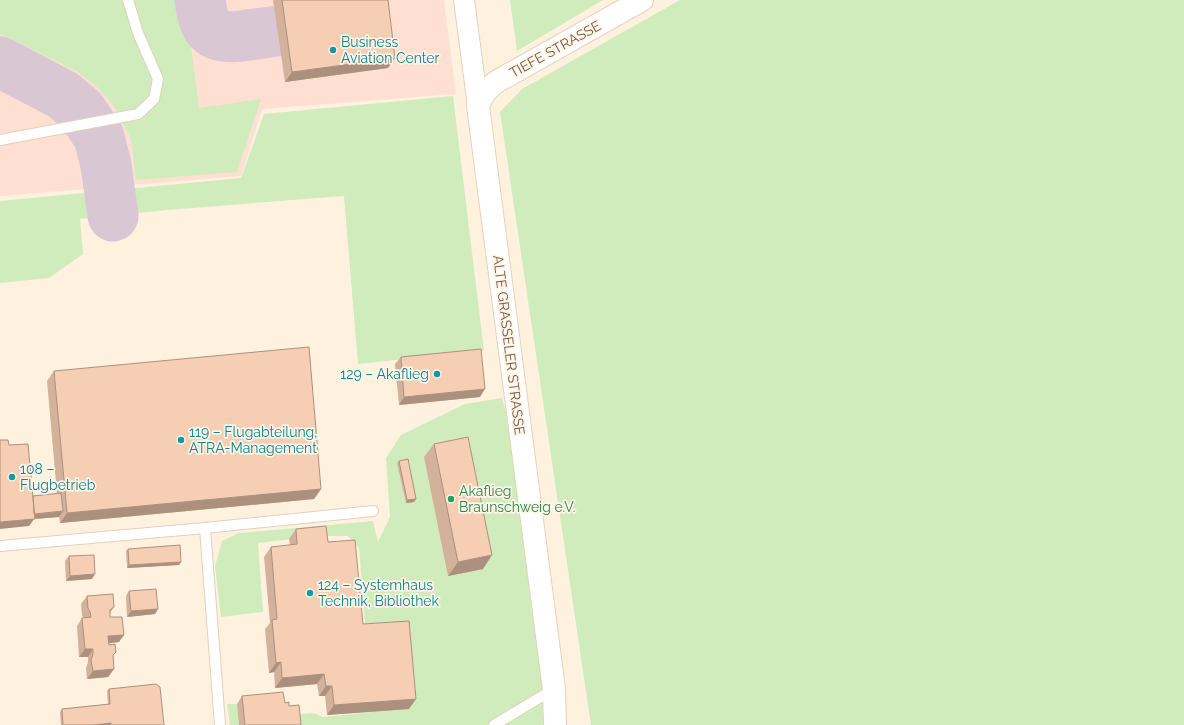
<svg xmlns="http://www.w3.org/2000/svg" width="1184" height="725" font-family="Raleway,sans-serif">
  <rect width="100%" height="100%" fill="#fef2df"/>
  <!-- commercial -->
  <path fill="#ffdfd2" d="M 0,0 L 444,0 L 456,94 L 262,109 L 241,176 L 0,196 Z"/>
  <!-- green -->
  <path fill="#d0ecbd" d="M 0,0 L 185,0 L 199,108 L 261,99 L 237,172 L 136,180 L 132,145 L 129,135 L 112,103 L 94,84 L 76,71 L 0,34 Z
    M 510,0 L 603,0 L 517,51 Z
    M 680,0 L 1184,0 L 1184,725 L 591,725 L 500,112 L 522,89 Z
    M 453,96 L 484,351 L 358,364 L 344,196 L 167,210 L 80,219 L 83,254 L 49,278 L 0,283 L 0,201 L 241,178 L 264,114 Z
    M 502,398 L 510,426 L 548,725 L 230,725 L 227,704 C 250,703 273,712 296,714 C 309,715 309,710 323,717 L 411,708 L 404,631 L 365,624 L 359,548 L 348,536 L 319,536 L 258,543 L 263,612 L 221,617 L 215,566 L 222,541 L 239,533 L 373,521 L 378,542 L 390,517 L 386,458 L 401,435 L 465,404 Z"/>
  <g fill="none" stroke-linecap="round" stroke-linejoin="round">
    <!-- taxiway -->
    <path stroke="#d9c8d4" stroke-width="51" d="M 200,0 C 204,30 211,40 242,36 C 254,34 266,33 277,31
      M 0,62 L 63,95 L 81,110 L 99,137 L 106,165 L 113,216"/>
    <!-- service casing -->
    <g stroke="#e5cfbd" stroke-width="12">
      <path id="service" d="M 0,140 L 138,114 L 154,99 L 158,79 L 138,33 L 128,0
        M 205,528 L 220,725
        M 0,546 L 205,528 L 373,511
        M 494,725 L 554,689"/>
    </g>
    <!-- minor casing -->
    <g stroke="#e5cfbd" stroke-width="22">
      <path id="minor" d="M 464,0 L 478,106"/>
    </g>
    <!-- secondary casing -->
    <g stroke="#ead0ba" stroke-width="24">
      <path id="secondary" d="M 555,725 L 554,689 L 478,106 C 482,95 487,89 496,82 L 642,0"/>
    </g>
    <!-- service -->
    <use href="#service" stroke="#fff" stroke-width="10"/>
    <!-- minor -->
    <use href="#minor" stroke="#fff" stroke-width="20"/>
    <!-- secondary -->
    <use href="#secondary" stroke="#fff" stroke-width="22"/>
  </g>
  <!-- wall -->
  <path fill="#d4b19b" d="M 273,0 L 388,0 L 388,68 L 285,82 Z
    M 401,357 L 480,397 L 399,405 L 395,364 Z
    M 54,371 L 321,489 L 314,499 L 60,523 L 59,517 L 34,519 L 29,526 L 9,445 L 33,496 L 57,494 L 47,381 Z
    M 434,444 L 483,569 L 448,576 L 424,457 Z
    M 399,461 L 416,499 L 414,502 L 406,503 L 397,463 Z
    M 296,529 L 328,542 L 363,624 L 409,709 L 327,715 L 325,696 L 319,696 L 317,684 L 275,688 L 274,672 L 269,673 L 265,629 L 270,623 L 264,557 L 271,547 L 290,545 L 289,539 Z
    M 128,549 L 181,562 L 179,565 L 127,568 L 126,551 Z
    M 69,556 L 92,579 L 66,581 L 65,561 Z
    M 129,591 L 158,609 L 155,614 L 127,617 L 126,596 Z
    M 87,596 L 114,607 L 110,613 L 110,617 L 119,642 L 109,643 L 113,656 L 114,669 L 108,677 L 87,679 L 86,668 L 88,662 L 88,657 L 79,657 L 77,626 L 82,618 L 84,618 L 82,616 L 81,604 Z
    M 109,689 L 164,725 L 61,725 L 60,712 L 62,709 L 108,704 L 107,691 Z
    M 242,696 L 285,703 L 289,706 L 301,725 L 239,725 L 237,704 Z"/>
  <!-- shaded-wall -->
  <path fill="#ac907e" d="M 395,58 L 388,68 L 285,82 L 292,72 Z
    M 485,389 L 480,397 L 399,405 L 404,397 Z
    M 321,489 L 314,499 L 60,523 L 67,513 Z
    M 416,499 L 414,502 L 406,503 L 407,500 Z
    M 63,511 L 59,517 L 34,519 L 29,526 L 0,529 L 0,522 L 32,515 Z
    M 492,555 L 483,569 L 448,576 L 458,562 Z
    M 181,562 L 179,565 L 127,568 L 129,565 Z
    M 95,574 L 92,579 L 66,581 L 70,576 Z
    M 158,609 L 155,614 L 127,617 L 131,611 Z
    M 124,635 L 119,642 L 103,644 L 108,636 Z
    M 85,649 L 93,649 L 88,657 L 79,657 Z
    M 281,662 L 274,672 L 269,673 L 276,663 Z
    M 114,669 L 108,677 L 87,679 L 93,671 Z
    M 324,674 L 317,684 L 275,688 L 282,678 Z
    M 326,686 L 332,686 L 325,696 L 319,696 Z
    M 416,699 L 409,709 L 327,715 L 334,705 Z
    M 111,723 L 110,725 L 93,725 Z"/>
  <!-- building -->
  <path fill="#f6ceb4" stroke="#ac907e" d="M 282,0 L 388,0 L 395,58 L 292,72 Z
    M 309,347 L 321,489 L 67,513 L 54,371 Z
    M 481,349 L 485,389 L 404,397 L 401,357 Z
    M 468,437 L 492,555 L 458,562 L 434,444 Z
    M 0,440 L 8,440 L 9,445 L 28,444 L 35,519 L 0,522 Z
    M 408,459 L 416,499 L 407,500 L 399,461 Z
    M 61,493 L 63,511 L 34,514 L 33,496 Z
    M 326,526 L 328,542 L 355,540 L 363,624 L 409,621 L 416,699 L 334,705 L 332,686 L 326,686 L 324,674 L 282,678 L 281,662 L 276,663 L 272,620 L 277,619 L 271,547 L 297,544 L 296,529 Z
    M 180,545 L 181,562 L 129,565 L 128,549 Z
    M 94,555 L 95,574 L 70,576 L 69,556 Z
    M 156,589 L 158,609 L 131,611 L 129,591 Z
    M 113,594 L 114,607 L 110,610 L 110,617 L 122,617 L 124,635 L 108,636 L 109,645 L 115,644 L 116,652 L 113,655 L 114,669 L 93,671 L 91,660 L 93,654 L 93,649 L 85,649 L 82,618 L 91,617 L 90,612 L 88,608 L 87,596 Z
    M 156,684 L 160,687 L 164,725 L 111,725 L 111,723 L 93,725 L 63,725 L 62,709 L 110,704 L 109,689 Z
    M 283,692 L 285,703 L 289,702 L 289,706 L 299,705 L 301,725 L 245,725 L 242,696 Z"/>
  <!-- markers -->
  <g fill="#0f9aa8" stroke="#fff6e7" stroke-width="1.5">
    <circle cx="333" cy="50" r="4"/>
    <circle cx="437" cy="374" r="4"/>
    <circle cx="181" cy="440" r="4"/>
    <circle cx="12" cy="477" r="4"/>
    <circle cx="310" cy="593" r="4"/>
  </g>
  <circle fill="#2e9e5b" stroke="#fff6e7" stroke-width="1.5" cx="451" cy="499" r="4"/>
  <g text-anchor="middle" dominant-baseline="central" stroke-width="3.5" stroke-linejoin="round" paint-order="stroke">
    <!-- culture labels -->
    <g font-size="14" fill="#0d838f" stroke="#fff6e7" text-anchor="start">
      <text x="341" y="42">Business<tspan x="341" dy="16">Aviation Center</tspan></text>
      <text x="429" y="374" text-anchor="end">129 – Akaflieg</text>
      <text x="189" y="432">119 – Flugabteilung,<tspan x="189" dy="16">ATRA-Management</tspan></text>
      <text x="20" y="469">108 –<tspan x="20" dy="16">Flugbetrieb</tspan></text>
      <text x="318" y="585">124 – Systemhaus<tspan x="318" dy="16">Technik, Bibliothek</tspan></text>
    </g>
    <!-- street labels -->
    <g font-size="14" fill="#765645" stroke="#fff6e7">
      <text transform="translate(555 49) rotate(-29)">TIEFE STRASSE</text>
      <text transform="translate(509 345) rotate(83)">ALTE GRASSELER STRASSE</text>
    </g>
    <!-- leisure labels -->
    <g font-size="14" fill="#27864d" stroke="#fff6e7" text-anchor="start">
      <text x="459" y="491">Akaflieg<tspan x="459" dy="16">Braunschweig e.V.</tspan></text>
    </g>
  </g>
</svg>
